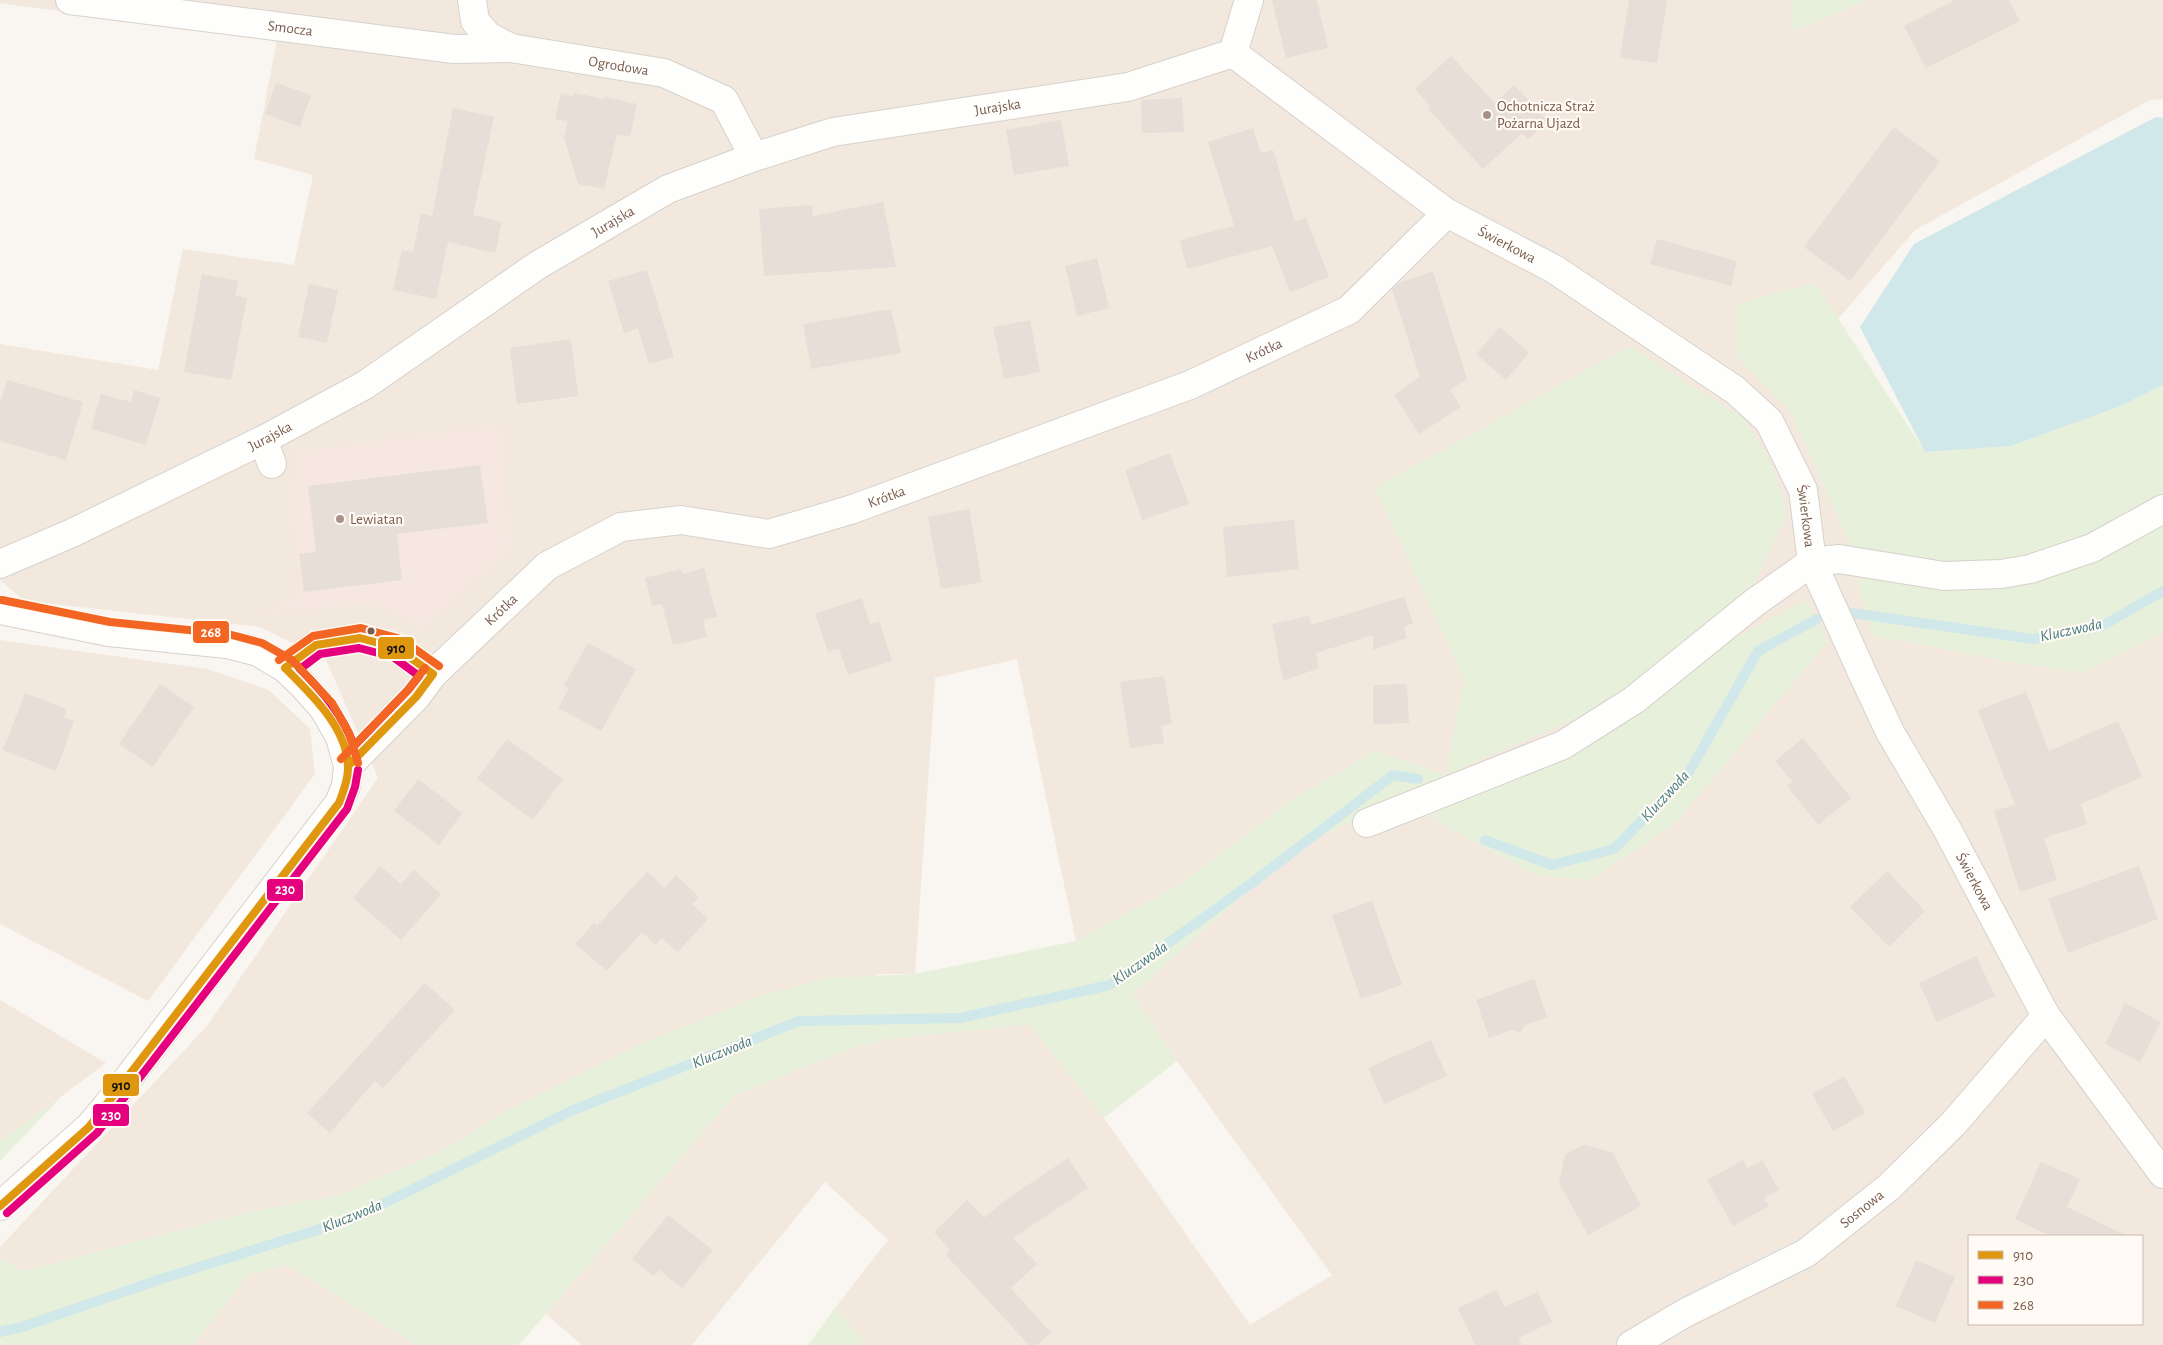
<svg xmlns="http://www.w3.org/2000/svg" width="2163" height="1345" font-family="'Alegreya Sans',sans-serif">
  <rect width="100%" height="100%" fill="#f9f5f0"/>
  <!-- residential -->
  <path fill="#f2e8de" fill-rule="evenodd" d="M 0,0 L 1791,0 L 1794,31 L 1868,0 L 2163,0 L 2163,99 L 2150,100 L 1915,230 L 1838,319 L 1815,283 L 1736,305 L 1737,357 L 1790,410 L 1846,535 L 1872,635 L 2005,661 L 2082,673 L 2163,632 L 2163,1345 L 867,1345 L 835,1308 L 888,1240 L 825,1182 L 692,1345 L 582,1345 L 546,1314 L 735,1095 L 849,1049 L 889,1039 L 1029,1024 L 1104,1118 L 1250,1325 L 1332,1275 L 1177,1061 L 1133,994 L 1238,900 L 1320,836 L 1414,794 L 1427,816 L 1538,876 L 1590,880 L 1727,642 L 1599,734 L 1459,803 L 1445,775 L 1375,751 L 1287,803 L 1179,885 L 1076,941 L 1017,659 L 935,678 L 915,974 L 880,974 L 521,1103 L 439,1152 L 339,1195 L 246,1213 L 24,1271 L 0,1258 L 0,1247 L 207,1026 L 378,778 L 326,660 L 260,627 L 25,601 L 0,580 L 0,344 L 158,370 L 183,249 L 294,265 L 313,175 L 254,159 L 277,41 L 0,3 ZM 1969,1236 L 2142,1236 L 2142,1324 L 1969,1324 Z
    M 0,640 L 207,669 L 269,690 L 310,729 L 315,774 L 148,1001 L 0,924 Z
    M 0,1000 L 106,1063 L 0,1142 Z
    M 287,1265 L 417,1345 L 193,1345 L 248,1275 Z"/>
  <!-- commercial -->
  <path fill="#f6e8e1" d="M 499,426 L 511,547 L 420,630 L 380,603 L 263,613 L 301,597 L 292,519 L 293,452 Z"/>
  <!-- green -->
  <path fill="#e7f0db" d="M 1791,0 L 1868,0 L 1794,31 Z
    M 1815,283 L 1925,452 L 2011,446 L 2121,406 L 2163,385 L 2163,632 L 2083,673 L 2005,661 L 1872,635 L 1846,535 L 1790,410 L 1737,357 L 1736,304 Z
    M 1629,346 L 1743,418 L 1769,459 L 1788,512 L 1750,592 L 1617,701 L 1445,775 L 1414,794 L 1320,836 L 1238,900 L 1133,994 L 1177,1061 L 1104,1118 L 1029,1024 L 889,1039 L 849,1049 L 735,1095 L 519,1345 L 417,1345 L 287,1265 L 248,1275 L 193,1345 L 0,1345 L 0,1258 L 24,1271 L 246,1213 L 339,1195 L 439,1152 L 521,1103 L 632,1048 L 759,996 L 829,978 L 915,974 L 1076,941 L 1179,885 L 1287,803 L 1375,751 L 1445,775 L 1464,679 L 1375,488 Z
    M 1806,600 L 1828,641 L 1675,824 L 1590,880 L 1538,876 L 1427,816 L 1599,734 L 1727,642 Z
    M 63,1095 L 0,1161 L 0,1142 Z
    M 835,1308 L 867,1345 L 808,1345 Z"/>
  <!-- water -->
  <path fill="#d0e8ea" d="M 2156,117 L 2163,118 L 2163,385 L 2121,406 L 2011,446 L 1925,452 L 1860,327 L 1914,244 Z"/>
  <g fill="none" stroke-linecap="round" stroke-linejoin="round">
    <!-- stream -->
    <path stroke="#d0e8ea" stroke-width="10" d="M 1852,613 L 2033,639 L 2102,626 L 2163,591
      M 1485,840 L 1552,865 L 1614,849 L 1689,772 L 1758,651 L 1817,619
      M 0,1332 L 22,1327 L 161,1279 L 352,1219 L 571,1111 L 799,1021 L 960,1018 L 1110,985 L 1256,880 L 1393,775 L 1418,779"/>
  </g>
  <!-- building -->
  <path fill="#e6ded7" d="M 1272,0 L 1317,0 L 1328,48 L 1286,58 Z
    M 1629,0 L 1667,0 L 1657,63 L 1620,57 Z
    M 1955,0 L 2009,0 L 2020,21 L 1926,68 L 1904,26 Z
    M 1451,56 L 1495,103 L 1514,85 L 1548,121 L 1528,139 L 1522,133 L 1483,169 L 1428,109 L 1430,106 L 1415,89 Z
    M 276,83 L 311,95 L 300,127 L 265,114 Z
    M 561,93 L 573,96 L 575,93 L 604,99 L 605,97 L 637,104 L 630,137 L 617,134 L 604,189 L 578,184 L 564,137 L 568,121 L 555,119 Z
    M 1182,98 L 1184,132 L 1142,133 L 1141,100 Z
    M 453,108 L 494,117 L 473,215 L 502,222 L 495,253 L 448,242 L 436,299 L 393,290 L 402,250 L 413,252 L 421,213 L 432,216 Z
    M 1061,120 L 1069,166 L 1014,175 L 1006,130 Z
    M 1894,127 L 1940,161 L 1850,281 L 1804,247 Z
    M 1253,128 L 1261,153 L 1273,150 L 1295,222 L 1306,218 L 1329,277 L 1290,292 L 1272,246 L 1187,269 L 1180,240 L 1234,226 L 1208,142 Z
    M 883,202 L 896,267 L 764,276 L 759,209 L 812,205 L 813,216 Z
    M 1657,239 L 1737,261 L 1731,286 L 1650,264 Z
    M 1097,258 L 1109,308 L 1077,316 L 1065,266 Z
    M 647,270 L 674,357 L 649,364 L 638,328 L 624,333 L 608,281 Z
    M 1433,271 L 1467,379 L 1450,390 L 1461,407 L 1419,434 L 1394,395 L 1420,377 L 1392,289 L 1399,283 Z
    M 202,274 L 238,281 L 235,296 L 247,298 L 231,380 L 184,372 Z
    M 309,284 L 338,290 L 327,343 L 298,337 Z
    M 891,309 L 901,353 L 811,369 L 803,324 Z
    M 1030,320 L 1040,372 L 1004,379 L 993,327 Z
    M 1500,327 L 1529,353 L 1506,380 L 1476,354 Z
    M 571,339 L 578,396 L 517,404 L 510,348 Z
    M 7,380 L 83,402 L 66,460 L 0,441 L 0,404 Z
    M 134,390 L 160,398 L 146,445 L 91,429 L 101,394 L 131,402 Z
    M 1170,453 L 1189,504 L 1142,520 L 1125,470 Z
    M 480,465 L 488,523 L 397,534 L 402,580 L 304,592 L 299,554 L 316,552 L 308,486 Z
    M 969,509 L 982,582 L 941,589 L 928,517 Z
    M 1294,520 L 1299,569 L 1227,577 L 1223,527 Z
    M 704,568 L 717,617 L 703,620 L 707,637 L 673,645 L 662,604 L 652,606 L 645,578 L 681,569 L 682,574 Z
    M 1404,597 L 1413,623 L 1404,627 L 1407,638 L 1373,650 L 1373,635 L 1316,653 L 1319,668 L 1283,681 L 1272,624 L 1309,616 L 1311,625 Z
    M 862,598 L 870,624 L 879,621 L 892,661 L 848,675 L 839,649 L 828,652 L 815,614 Z
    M 588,643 L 636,669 L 601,731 L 558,708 L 569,688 L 564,685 Z
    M 1164,676 L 1172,724 L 1161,726 L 1164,743 L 1130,748 L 1120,682 Z
    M 160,684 L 194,707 L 153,767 L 119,744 Z
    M 1407,684 L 1409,723 L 1373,724 L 1373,685 Z
    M 2026,692 L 2049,751 L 2118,721 L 2142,777 L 2081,804 L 2087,824 L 2044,838 L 2057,880 L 2020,892 L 1994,811 L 2015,805 L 1978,710 Z
    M 25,693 L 66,709 L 64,717 L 74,721 L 56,771 L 3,750 Z
    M 1803,738 L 1851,798 L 1818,825 L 1787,786 L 1792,781 L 1775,761 Z
    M 507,739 L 563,779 L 533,820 L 477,779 Z
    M 418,779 L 462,813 L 439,845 L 394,811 Z
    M 380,866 L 401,884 L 414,870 L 441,894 L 401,940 L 353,898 Z
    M 2139,866 L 2158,919 L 2068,953 L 2048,899 Z
    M 1887,871 L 1925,911 L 1889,947 L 1850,907 Z
    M 647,872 L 665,888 L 676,875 L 699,897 L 692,904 L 708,919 L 678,952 L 662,938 L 655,945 L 642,932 L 607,971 L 575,944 L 594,923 L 597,926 Z
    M 1372,901 L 1402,985 L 1361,999 L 1332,915 Z
    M 1976,956 L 1995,996 L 1937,1022 L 1919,983 Z
    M 1534,979 L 1547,1017 L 1525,1025 L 1520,1033 L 1512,1030 L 1489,1038 L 1476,1000 Z
    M 425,983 L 455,1010 L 383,1088 L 375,1081 L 330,1133 L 307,1113 Z
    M 2125,1003 L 2161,1022 L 2140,1062 L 2105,1044 Z
    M 1431,1040 L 1447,1076 L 1384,1104 L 1368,1068 Z
    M 1844,1076 L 1865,1113 L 1833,1131 L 1812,1094 Z
    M 1584,1145 L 1612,1152 L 1641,1206 L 1588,1235 L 1559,1183 L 1565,1154 Z
    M 1068,1158 L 1088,1188 L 1013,1238 L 1037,1264 L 1011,1288 L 1051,1333 L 1037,1345 L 1029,1345 L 946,1255 L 950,1250 L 934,1232 L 967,1200 L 984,1218 L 1004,1201 Z
    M 1743,1160 L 1748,1168 L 1762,1160 L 1779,1190 L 1764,1198 L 1769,1206 L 1733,1226 L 1707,1180 Z
    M 2041,1162 L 2080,1179 L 2067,1207 L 2127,1236 L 2051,1236 L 2015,1219 Z
    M 668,1215 L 713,1250 L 682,1288 L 659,1270 L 653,1276 L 632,1259 Z
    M 1916,1260 L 1955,1277 L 1935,1323 L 1896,1306 Z
    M 1497,1290 L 1504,1307 L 1538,1292 L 1552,1322 L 1518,1338 L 1522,1345 L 1475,1345 L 1458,1308 Z"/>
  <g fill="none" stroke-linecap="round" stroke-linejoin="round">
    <!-- minor casing -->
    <g stroke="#d7d1cb" stroke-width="30">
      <g id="minor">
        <path id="s1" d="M 70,0 L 454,49 L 511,48"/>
        <path id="s2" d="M 472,0 L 475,21 L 488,36 L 511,48 L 664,73 L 724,100 L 754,157"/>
        <path id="s3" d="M 1233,53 L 1447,213 L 1554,269 L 1735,390 L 1769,421 L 1803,490 L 1812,562 L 1865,679 L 1890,732 L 1947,829 L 2046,1016 L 2163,1174"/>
        <path d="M 1233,53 L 1249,0"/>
        <path d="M 263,440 L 272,464"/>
        <path id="s4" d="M 0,564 L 72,533 L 263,440 L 365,385 L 538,265 L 668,189 L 754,157 L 833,132 L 1128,87 L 1233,53"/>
        <path d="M 0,610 L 109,632 L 227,644 L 258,652 L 285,668 L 302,684 L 324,709 L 340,737 L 348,766 L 346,786 L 339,803 L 106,1107 L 89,1127 L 0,1206"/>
        <path d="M 285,668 L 316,645 L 360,638 L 397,648 L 433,674"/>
        <path id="s5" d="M 348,766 L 416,697 L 433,674 L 547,566 L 621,527 L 681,520 L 769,534 L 853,509 L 1190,385 L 1349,310 L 1447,213"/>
        <path d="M 1367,823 L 1563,745 L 1634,700 L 1754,603 L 1812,562 L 1839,559 L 1944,576 L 2001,574 L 2030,569 L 2092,548 L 2163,509"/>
        <path id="s6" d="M 1631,1345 L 1685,1313 L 1806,1253 L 1889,1187 L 1954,1123 L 2046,1016"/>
      </g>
    </g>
    <!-- minor -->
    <use href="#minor" stroke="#fefefd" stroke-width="28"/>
    <!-- bus-1 casing -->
    <g stroke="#fffaf3" stroke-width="11">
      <path id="bus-1" d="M 285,668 L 316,645 L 360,638 L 397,648 L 433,674
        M 348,766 L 416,697 L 433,674
        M 0,1206 L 89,1127 L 339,803 C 343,792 348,781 348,769 C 349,729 311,694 285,668"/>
    </g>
    <!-- bus-2 casing -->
    <g stroke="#fffaf3" stroke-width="11">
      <path id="bus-2" d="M 359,648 L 393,657 L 419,676 L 408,690 L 354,746 C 343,715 323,692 300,669 L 320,654 Z
        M 7,1213 L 97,1133 L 347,809 L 355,787 L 358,770"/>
    </g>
    <!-- bus-3 casing -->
    <g stroke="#fffaf3" stroke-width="11">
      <path id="bus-3" d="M 2,600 L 110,622 L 228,634 L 262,643 L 292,660 L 332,703 L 349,733 L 358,763
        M 279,660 L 313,636 L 361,628 L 401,639 L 439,666
        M 341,759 L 408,690 L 425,668"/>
    </g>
    <!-- bus-1 -->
    <use href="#bus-1" stroke="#de970f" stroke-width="8"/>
    <!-- bus-2 -->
    <use href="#bus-2" stroke="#e5007d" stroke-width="8"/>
    <!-- bus-3 -->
    <use href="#bus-3" stroke="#f26522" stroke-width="8"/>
  </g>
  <!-- markers -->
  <g fill="#a69286" stroke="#fffaf3" stroke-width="2">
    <circle cx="1487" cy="115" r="5"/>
    <circle cx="340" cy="519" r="5"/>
  </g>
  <circle fill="#7a5c4d" stroke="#fffaf3" stroke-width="2" cx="371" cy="631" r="4.5"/>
  <g text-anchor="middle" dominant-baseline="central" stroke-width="4.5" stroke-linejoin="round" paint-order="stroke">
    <!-- street labels -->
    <g font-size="15" fill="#7a5c4d" stroke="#fffaf3">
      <text stroke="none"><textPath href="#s1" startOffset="222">Smocza</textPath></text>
      <text stroke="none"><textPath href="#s2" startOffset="176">Ogrodowa</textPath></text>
      <text stroke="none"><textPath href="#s4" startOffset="1109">Jurajska</textPath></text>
      <text stroke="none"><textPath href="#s4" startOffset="704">Jurajska</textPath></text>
      <text stroke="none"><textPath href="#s3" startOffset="335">Świerkowa</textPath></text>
      <text stroke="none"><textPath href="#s5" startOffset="1044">Krótka</textPath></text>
      <text stroke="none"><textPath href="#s4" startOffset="299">Jurajska</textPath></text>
      <text stroke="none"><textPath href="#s5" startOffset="639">Krótka</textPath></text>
      <text stroke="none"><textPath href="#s3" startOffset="755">Świerkowa</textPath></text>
      <text stroke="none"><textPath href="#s5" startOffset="219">Krótka</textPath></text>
      <text stroke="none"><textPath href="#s3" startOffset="1160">Świerkowa</textPath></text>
      <text stroke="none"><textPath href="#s6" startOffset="269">Sosnowa</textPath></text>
    </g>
    <!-- poi labels -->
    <g font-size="15" fill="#7a5c4d" stroke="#fffaf3" text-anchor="start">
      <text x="1497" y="106">Ochotnicza Straż<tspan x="1497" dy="17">Pożarna Ujazd</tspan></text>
      <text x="350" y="519">Lewiatan</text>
    </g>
    <!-- water labels -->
    <g font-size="16" font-style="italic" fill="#437c86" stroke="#fffaf3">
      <text transform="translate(2071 630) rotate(-12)">Kluczwoda</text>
      <text transform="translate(1665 796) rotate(-47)">Kluczwoda</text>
      <text transform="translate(1140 963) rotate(-35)">Kluczwoda</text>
      <text transform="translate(722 1052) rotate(-22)">Kluczwoda</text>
      <text transform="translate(352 1216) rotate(-22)">Kluczwoda</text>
    </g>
  </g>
  <g stroke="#fffaf3" stroke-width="2">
    <rect x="192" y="620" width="38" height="24" rx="5" fill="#f26522"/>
    <rect x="377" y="636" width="38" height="24" rx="5" fill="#de970f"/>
    <rect x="266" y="878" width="38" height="24" rx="5" fill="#e5007d"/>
    <rect x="102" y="1073" width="38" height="24" rx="5" fill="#de970f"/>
    <rect x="92" y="1103" width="38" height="24" rx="5" fill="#e5007d"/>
  </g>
  <g font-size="14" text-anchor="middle" font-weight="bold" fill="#fff">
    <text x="211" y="637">268</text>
    <text x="285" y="894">230</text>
    <text x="111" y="1120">230</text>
  </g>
  <g font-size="14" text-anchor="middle" font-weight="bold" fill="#111">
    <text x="396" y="653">910</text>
    <text x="121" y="1090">910</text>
  </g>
  <!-- legend -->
  <rect x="1968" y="1235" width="175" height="90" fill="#fffaf3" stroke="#cabbb1"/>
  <rect x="1978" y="1251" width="25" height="8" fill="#de970f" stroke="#cabbb1"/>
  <text x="2013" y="1260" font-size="15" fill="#7a5c4d">910</text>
  <rect x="1978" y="1276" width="25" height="8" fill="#e5007d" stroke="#cabbb1"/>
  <text x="2013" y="1285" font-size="15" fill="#7a5c4d">230</text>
  <rect x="1978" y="1301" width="25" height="8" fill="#f26522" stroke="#cabbb1"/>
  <text x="2013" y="1310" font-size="15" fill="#7a5c4d">268</text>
</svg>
